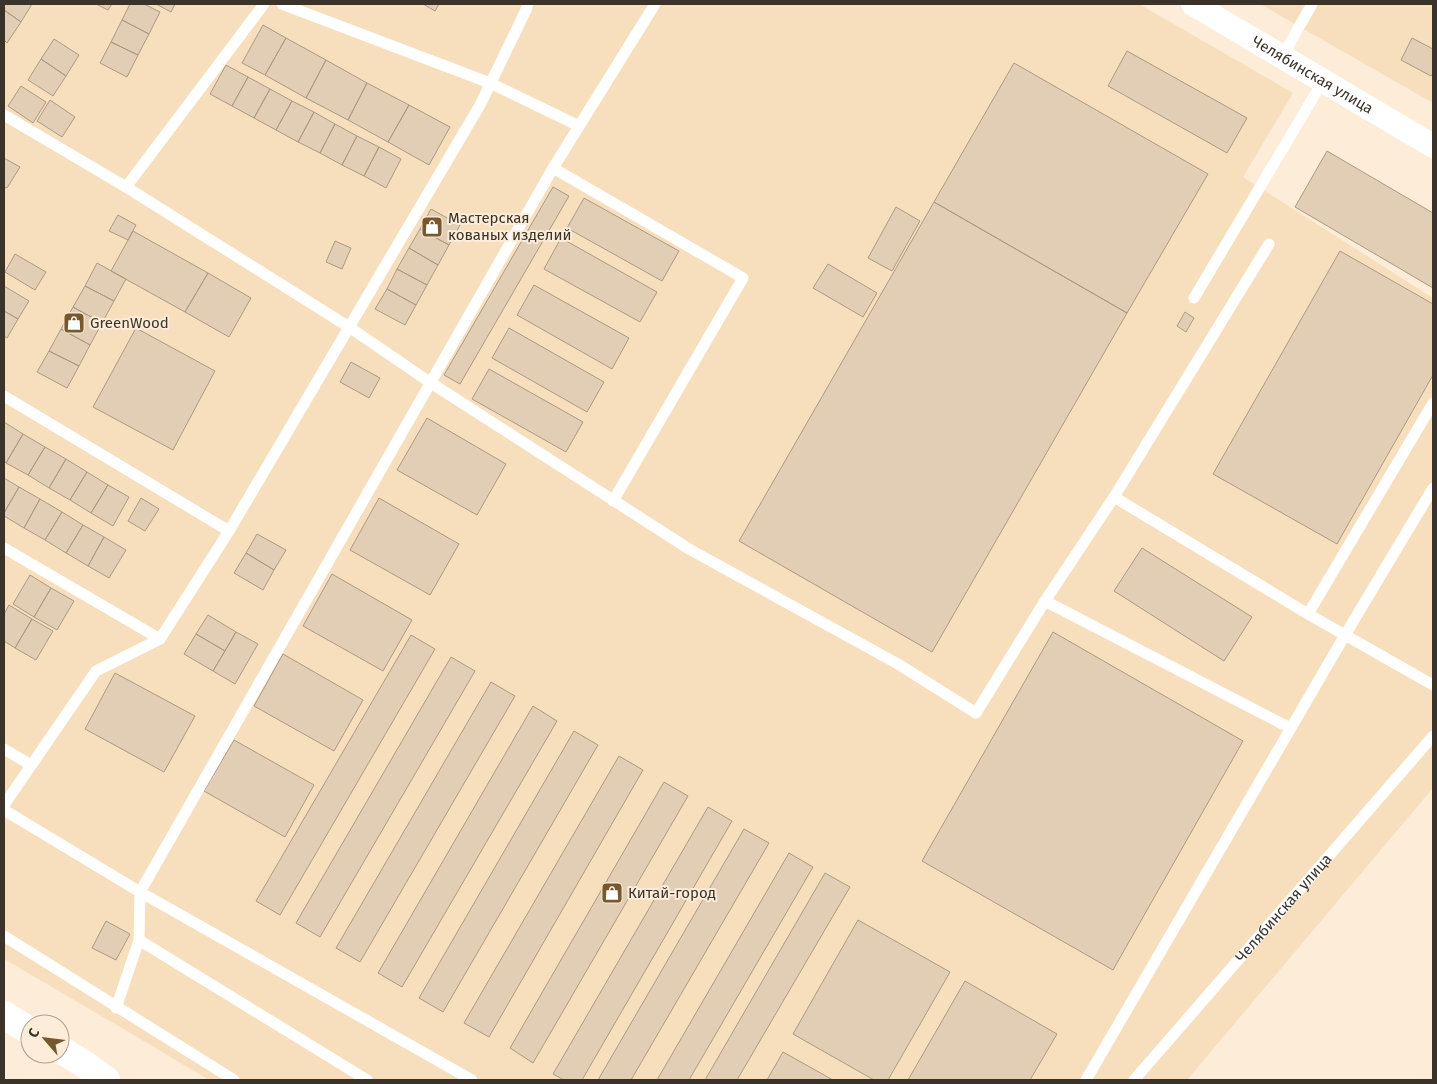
<svg xmlns="http://www.w3.org/2000/svg" width="1437" height="1084" font-family="'Fira Sans',sans-serif">
  <rect width="100%" height="100%" fill="#fcecd8"/>
  <!-- built -->
  <path fill="#f7dfbe" d="M 4,4 L 1139,4 L 1293,93 L 1243,177 L 1433,298 L 1433,788 L 1187,1080 L 209,1080 L 115,1024 L 4,959 Z
    M 1260,4 L 1433,4 L 1433,103 Z"/>
  <!-- building -->
  <path fill="#e1ceb5" stroke="#ac9a82" d="M 4,4 L 32,4 L 21,22 L 4,10 Z
    M 96,4 L 112,4 L 108,10 Z
    M 130,4 L 144,4 L 160,12 L 149,34 L 122,20 Z
    M 156,4 L 175,4 L 171,12 Z
    M 423,4 L 439,4 L 435,11 Z
    M 4,10 L 21,22 L 7,43 L 4,40 Z
    M 122,20 L 149,34 L 138,55 L 111,42 Z
    M 263,25 L 286,38 L 265,75 L 242,63 Z
    M 286,38 L 326,60 L 306,98 L 265,75 Z
    M 1412,38 L 1433,49 L 1433,73 L 1431,76 L 1401,60 Z
    M 54,39 L 79,55 L 66,76 L 41,59 Z
    M 111,42 L 138,55 L 127,77 L 100,63 Z
    M 1127,51 L 1247,118 L 1227,153 L 1108,86 Z
    M 41,59 L 66,76 L 53,96 L 28,80 Z
    M 326,60 L 367,83 L 348,120 L 306,98 Z
    M 1014,63 L 1208,174 L 1127,313 L 934,202 Z
    M 226,65 L 248,77 L 232,106 L 210,94 Z
    M 248,77 L 270,89 L 254,118 L 232,106 Z
    M 367,83 L 409,105 L 388,142 L 348,120 Z
    M 21,86 L 46,102 L 33,123 L 8,106 Z
    M 270,89 L 292,101 L 276,130 L 254,118 Z
    M 50,100 L 75,117 L 62,137 L 37,121 Z
    M 292,101 L 314,112 L 298,142 L 276,130 Z
    M 409,105 L 450,127 L 429,165 L 388,142 Z
    M 314,112 L 335,124 L 320,153 L 298,142 Z
    M 335,124 L 357,136 L 342,165 L 320,153 Z
    M 357,136 L 379,147 L 364,176 L 342,165 Z
    M 379,147 L 401,159 L 386,188 L 364,176 Z
    M 1327,151 L 1433,213 L 1433,288 L 1295,207 Z
    M 4,158 L 20,167 L 7,188 L 4,187 Z
    M 553,187 L 569,196 L 460,384 L 444,375 Z
    M 584,198 L 679,251 L 662,281 L 567,228 Z
    M 934,202 L 1127,313 L 932,652 L 739,541 Z
    M 896,207 L 920,221 L 892,271 L 868,258 Z
    M 431,209 L 460,225 L 449,245 L 420,229 Z
    M 118,215 L 136,225 L 128,240 L 109,231 Z
    M 420,229 L 449,245 L 438,265 L 409,248 Z
    M 133,231 L 208,273 L 185,312 L 111,271 Z
    M 561,238 L 657,292 L 640,322 L 544,269 Z
    M 335,241 L 351,248 L 342,269 L 326,262 Z
    M 409,248 L 438,265 L 427,285 L 397,269 Z
    M 1340,251 L 1433,304 L 1433,375 L 1337,544 L 1213,474 Z
    M 15,254 L 46,272 L 35,290 L 5,272 Z
    M 97,263 L 126,279 L 114,301 L 85,286 Z
    M 828,264 L 877,293 L 863,317 L 813,288 Z
    M 397,269 L 427,285 L 416,305 L 387,289 Z
    M 208,273 L 251,298 L 229,337 L 185,312 Z
    M 534,285 L 629,338 L 612,369 L 517,315 Z
    M 4,286 L 29,301 L 18,319 L 4,311 Z
    M 85,286 L 114,301 L 102,323 L 73,307 Z
    M 387,289 L 416,305 L 405,325 L 375,309 Z
    M 73,307 L 102,323 L 90,345 L 61,329 Z
    M 4,311 L 18,319 L 7,338 L 4,336 Z
    M 1185,312 L 1194,318 L 1186,332 L 1177,326 Z
    M 136,328 L 215,371 L 173,450 L 93,407 Z
    M 509,328 L 604,382 L 587,412 L 492,358 Z
    M 61,329 L 90,345 L 79,366 L 49,351 Z
    M 49,351 L 79,366 L 67,388 L 37,372 Z
    M 351,362 L 380,378 L 369,398 L 340,382 Z
    M 489,369 L 583,422 L 566,452 L 472,399 Z
    M 427,418 L 506,464 L 477,515 L 397,470 Z
    M 4,422 L 23,434 L 6,463 L 4,461 Z
    M 23,434 L 45,447 L 28,475 L 6,463 Z
    M 45,447 L 66,459 L 49,488 L 28,475 Z
    M 66,459 L 87,472 L 70,500 L 49,488 Z
    M 87,472 L 108,485 L 91,513 L 70,500 Z
    M 4,478 L 19,487 L 4,513 Z
    M 108,485 L 129,497 L 113,526 L 91,513 Z
    M 19,487 L 40,499 L 24,528 L 4,516 L 4,513 Z
    M 141,498 L 159,509 L 145,531 L 128,521 Z
    M 379,498 L 459,544 L 430,595 L 350,550 Z
    M 40,499 L 62,512 L 45,540 L 24,528 Z
    M 62,512 L 83,525 L 66,553 L 45,540 Z
    M 83,525 L 104,537 L 88,566 L 66,553 Z
    M 257,534 L 286,550 L 274,570 L 246,553 Z
    M 104,537 L 126,550 L 109,578 L 88,566 Z
    M 1142,548 L 1252,617 L 1224,661 L 1114,591 Z
    M 246,553 L 274,570 L 263,590 L 234,573 Z
    M 332,574 L 412,620 L 383,671 L 303,626 Z
    M 30,575 L 51,588 L 34,617 L 13,604 Z
    M 51,588 L 74,601 L 57,630 L 34,617 Z
    M 9,605 L 32,619 L 15,648 L 4,641 L 4,614 Z
    M 208,615 L 236,632 L 225,651 L 196,634 Z
    M 32,619 L 53,631 L 36,660 L 15,648 Z
    M 236,632 L 258,644 L 235,684 L 213,671 Z
    M 1053,632 L 1243,741 L 1113,970 L 922,861 Z
    M 196,634 L 225,651 L 213,671 L 184,654 Z
    M 411,635 L 435,649 L 280,915 L 256,901 Z
    M 283,654 L 363,700 L 334,751 L 254,706 Z
    M 451,657 L 475,671 L 320,937 L 296,923 Z
    M 115,673 L 195,716 L 164,772 L 85,729 Z
    M 491,682 L 515,696 L 360,962 L 336,948 Z
    M 533,706 L 557,721 L 402,987 L 378,973 Z
    M 574,731 L 598,745 L 443,1012 L 419,998 Z
    M 234,740 L 314,785 L 285,837 L 204,791 Z
    M 619,756 L 643,770 L 489,1037 L 464,1023 Z
    M 664,782 L 688,796 L 533,1063 L 510,1048 Z
    M 708,807 L 732,821 L 582,1080 L 564,1080 L 553,1074 Z
    M 744,829 L 769,843 L 631,1080 L 598,1080 Z
    M 789,853 L 813,867 L 689,1080 L 657,1080 Z
    M 825,873 L 850,887 L 737,1080 L 705,1080 Z
    M 858,920 L 950,972 L 888,1080 L 874,1080 L 793,1034 Z
    M 106,921 L 130,934 L 116,960 L 92,948 Z
    M 965,981 L 1057,1034 L 1030,1080 L 908,1080 Z
    M 783,1052 L 833,1080 L 767,1080 Z"/>
  <g fill="none" stroke-linecap="round" stroke-linejoin="round">
    <!-- lane -->
    <g stroke="#fff" stroke-width="11">
      <path d="M 282,4 L 490,83 L 579,126"/>
      <path d="M 1282,57 L 1312,4"/>
      <path d="M 4,115 L 126,187 L 349,327 L 431,383 L 689,549 L 898,664 L 976,713 L 1045,601 L 1114,497 L 1269,244"/>
      <path d="M 553,168 L 743,278 L 613,501"/>
      <path d="M 126,187 L 264,4"/>
      <path d="M 1194,298 L 1323,81"/>
      <path d="M 4,396 L 229,531"/>
      <path d="M 1114,497 L 1308,614 L 1433,403"/>
      <path d="M 4,548 L 160,639"/>
      <path d="M 1045,601 L 1290,728"/>
      <path d="M 1308,614 L 1433,685"/>
      <path d="M 4,749 L 31,765"/>
      <path d="M 4,805 L 96,671 L 160,639 L 229,531 L 480,105 L 526,10 L 528,4"/>
      <path d="M 4,810 L 140,892 L 472,1080"/>
      <path d="M 4,936 L 234,1080"/>
      <path d="M 139,940 L 367,1080"/>
      <path d="M 116,1008 L 139,940 L 140,892 L 553,168 L 655,4"/>
      <path d="M 1086,1080 L 1345,635 L 1433,488"/>
      <path id="s1" d="M 1134,1080 L 1433,736"/>
    </g>
    <!-- street -->
    <path stroke="#fff" stroke-width="24" id="s2" d="M 1193,4 L 1433,146"/>
    <!-- primary -->
    <path stroke="#fff" stroke-width="28" d="M 4,1015 L 30,1031
      M 60,1049 L 84,1064 L 106,1080"/>
  </g>
  <!-- icons -->
  <defs>
    <g id="shop-square" transform="scale(1.125)"><rect x="-9" y="-9" width="18" height="18" rx="4" fill="#77582d" stroke="#fcecd8"/><path d="M-5-2.5h2.3a2.7 3.5 0 0 1 5.4 0H5L5.5 6h-11ZM-1.5-2.5h3a1.5 2.3 0 0 0-3 0Z" fill="#fff"/></g>
  </defs>
  <g fill-rule="evenodd">
    <use href="#shop-square" x="432" y="227"/>
    <use href="#shop-square" x="74" y="323"/>
    <use href="#shop-square" x="612" y="893"/>
  </g>
  <g text-anchor="middle" dominant-baseline="central" stroke-width="4" stroke-linejoin="round" paint-order="stroke">
    <!-- street labels -->
    <g font-size="15" fill="#3b3329" stroke="#fcecd8">
      <text stroke="none"><textPath href="#s2" startOffset="139">Челябинская улица</textPath></text>
      <text stroke="none"><textPath href="#s1" startOffset="228">Челябинская улица</textPath></text>
    </g>
    <!-- poi labels -->
    <g font-size="15" fill="#3b3329" stroke="#fcecd8" text-anchor="start">
      <text x="448" y="218">Мастерская<tspan x="448" dy="17">кованых изделий</tspan></text>
      <text x="90" y="323">GreenWood</text>
      <text x="628" y="893">Китай-город</text>
    </g>
  </g>
  <!-- border -->
  <rect width="1437" height="1084" fill="none" stroke="#3b3329" stroke-width="10"/>
  <!-- north arrow -->
  <g transform="translate(45 1039) rotate(298)"><circle r="24" fill="#fcecd8" stroke="#afa292"/>
  <path d="M0-4L9 19L0 12L-9 19Z" fill="#77582d"/>
  <text y="-8" font-size="14" font-weight="bold" text-anchor="middle" fill="#3b3329">С</text>
  </g>
</svg>
